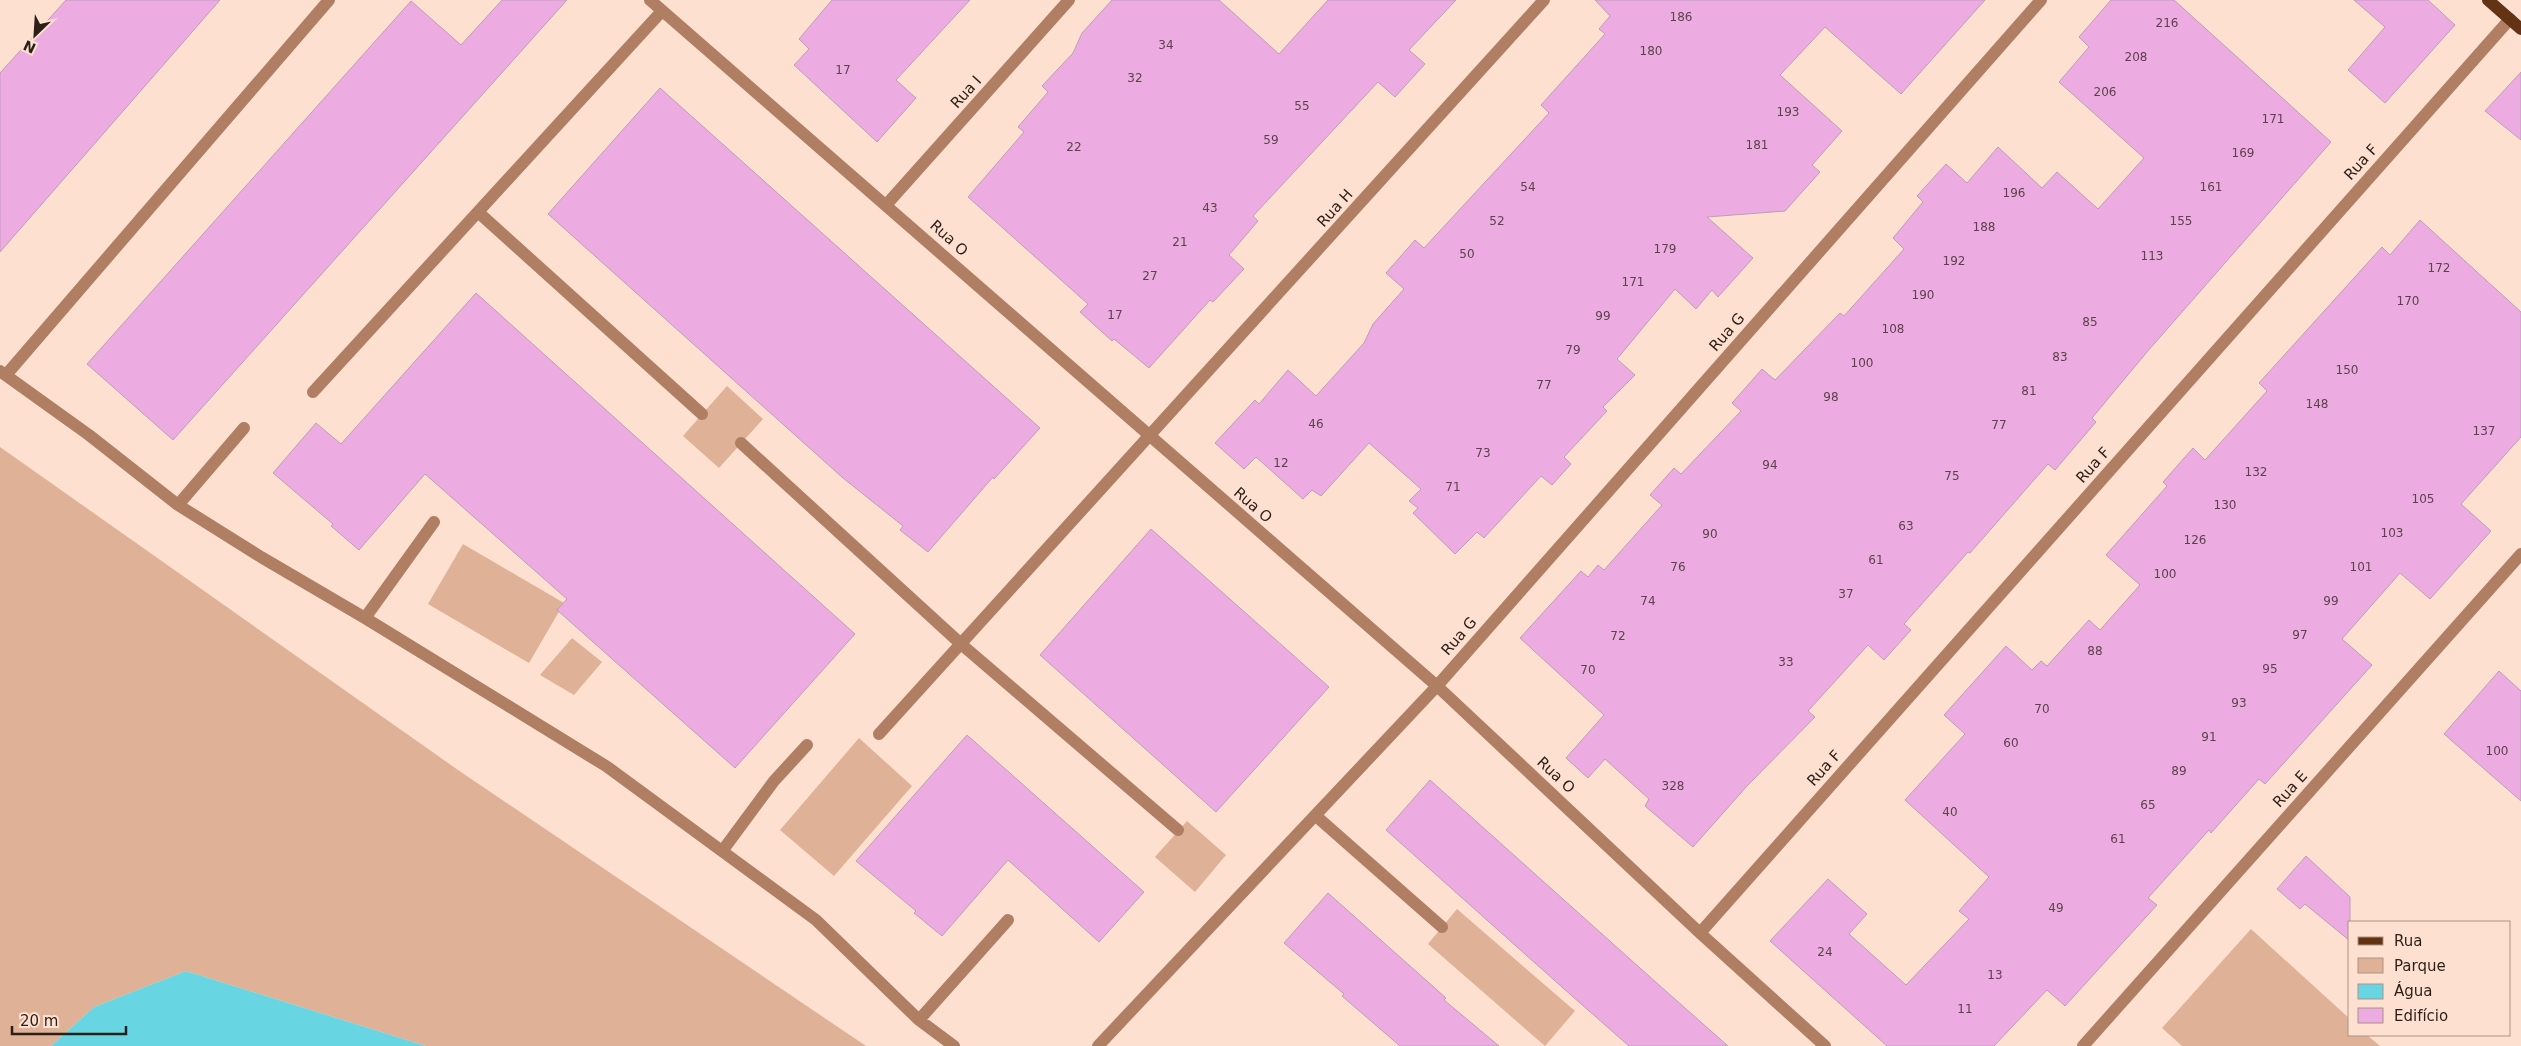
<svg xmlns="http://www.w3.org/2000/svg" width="2521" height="1046" font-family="'DejaVu Sans',sans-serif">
  <rect width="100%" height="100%" fill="#fde0cf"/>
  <!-- green -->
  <path fill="#dfb196" d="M 727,386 L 763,419 L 719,468 L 683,436 Z
    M 0,447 L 458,770 L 866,1046 L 426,1046 L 186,971 L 94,1007 L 51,1046 L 0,1046 Z
    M 463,544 L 564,603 L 529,663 L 428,604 Z
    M 572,638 L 602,662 L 574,695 L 540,675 Z
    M 859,738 L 912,786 L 834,876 L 780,830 Z
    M 1187,821 L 1226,855 L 1195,892 L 1155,857 Z
    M 1457,909 L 1575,1011 L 1545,1046 L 1428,944 Z
    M 2251,929 L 2350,1019 L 2350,1035 L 2367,1035 L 2380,1046 L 2182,1046 L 2162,1028 Z"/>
  <!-- water -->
  <path fill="#68d6e2" d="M 186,971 L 426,1046 L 51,1046 L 94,1007 Z"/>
  <!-- building -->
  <path fill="#ecace2" stroke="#bc9eb7" d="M 66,0 L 220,0 L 0,252 L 0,73 Z
    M 502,0 L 567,0 L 173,440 L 87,364 L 411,1 L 461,45 Z
    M 832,0 L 970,0 L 896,80 L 916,98 L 877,142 L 794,65 L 809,49 L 799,39 Z
    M 1112,0 L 1219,0 L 1279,54 L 1328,0 L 1456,0 L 1409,50 L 1425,64 L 1395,97 L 1378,82 L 1253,216 L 1258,221 L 1229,255 L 1244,269 L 1213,302 L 1210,300 L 1149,368 L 1114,339 L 1112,341 L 1080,312 L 1088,304 L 968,197 L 1024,132 L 1018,127 L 1048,92 L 1042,86 L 1073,53 L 1082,33 Z
    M 1595,0 L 1985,0 L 1901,94 L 1825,27 L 1780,75 L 1842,131 L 1812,165 L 1820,172 L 1785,211 L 1707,217 L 1753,258 L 1718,297 L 1712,290 L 1696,309 L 1675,289 L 1617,359 L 1635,375 L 1603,407 L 1607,411 L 1564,457 L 1571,464 L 1552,485 L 1541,476 L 1484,538 L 1477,532 L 1455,554 L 1413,513 L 1418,508 L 1409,501 L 1421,489 L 1369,443 L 1321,496 L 1312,490 L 1303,499 L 1256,457 L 1244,469 L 1215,443 L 1255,400 L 1259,404 L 1288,370 L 1316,396 L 1364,343 L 1373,324 L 1404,289 L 1386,273 L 1415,240 L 1424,248 L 1549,113 L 1541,105 L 1605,34 L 1599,29 L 1610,16 Z
    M 2111,0 L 2174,0 L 2331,142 L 2147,352 L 2092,418 L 2096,422 L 2055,470 L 2048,464 L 1970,553 L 1968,552 L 1904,624 L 1911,630 L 1884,660 L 1868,645 L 1808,711 L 1815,717 L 1747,786 L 1693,847 L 1645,806 L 1649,799 L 1605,759 L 1588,778 L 1566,758 L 1604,715 L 1520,638 L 1581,571 L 1588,577 L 1598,565 L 1604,570 L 1662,505 L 1650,495 L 1674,468 L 1681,474 L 1741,411 L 1732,403 L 1762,369 L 1775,380 L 1840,313 L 1844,316 L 1904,249 L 1893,238 L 1923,202 L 1917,196 L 1946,164 L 1967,183 L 1998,147 L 2042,188 L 2057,172 L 2098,209 L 2144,158 L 2059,82 L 2089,47 L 2079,37 Z
    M 2354,0 L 2428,0 L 2455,25 L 2385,103 L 2348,70 L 2385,27 Z
    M 2521,72 L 2521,140 L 2485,111 Z
    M 660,88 L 1040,428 L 994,479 L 993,477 L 928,552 L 900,530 L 903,526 L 843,478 L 548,214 Z
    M 2420,220 L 2521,312 L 2521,437 L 2461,504 L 2491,531 L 2430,599 L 2400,573 L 2342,639 L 2372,665 L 2265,784 L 2259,779 L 2211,833 L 2209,830 L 2148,898 L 2157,905 L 2065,1006 L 2047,990 L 1994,1046 L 1887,1046 L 1770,941 L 1828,879 L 1867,914 L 1849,934 L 1906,985 L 1969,919 L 1959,911 L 1989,877 L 1905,800 L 1965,734 L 1944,715 L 2006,646 L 2032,670 L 2041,661 L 2047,666 L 2089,620 L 2100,630 L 2140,585 L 2106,555 L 2167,486 L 2163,482 L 2193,448 L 2205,460 L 2267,391 L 2259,383 L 2382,247 L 2390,255 Z
    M 476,293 L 855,634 L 735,768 L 557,610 L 567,599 L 425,474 L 359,550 L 331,526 L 333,524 L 273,473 L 316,423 L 341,444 Z
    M 1151,529 L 1329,687 L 1216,812 L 1040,655 Z
    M 2499,671 L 2521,691 L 2521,801 L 2444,734 Z
    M 967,735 L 1144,892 L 1099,942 L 1008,860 L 942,936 L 914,913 L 916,911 L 856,861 Z
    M 1430,780 L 1659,985 L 1728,1046 L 1629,1046 L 1563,988 L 1386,830 Z
    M 2306,856 L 2350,897 L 2350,941 L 2305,904 L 2300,909 L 2277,889 Z
    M 1328,893 L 1446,998 L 1444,1000 L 1499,1046 L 1400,1046 L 1342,996 L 1344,994 L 1284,943 Z"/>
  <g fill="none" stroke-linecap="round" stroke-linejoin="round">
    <!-- minor -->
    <path stroke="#b07e63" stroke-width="12" d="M 650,0 L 1437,686 L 1700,933 L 1825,1046
      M 887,204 L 1069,0
      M 478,212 L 702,414
      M 0,371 L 89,435 L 178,505 L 261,557 L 365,618 L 606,766 L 816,920 L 919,1020 L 954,1046
      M 6,375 L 329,0
      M 313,392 L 662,11
      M 741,443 L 961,644 L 1178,830
      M 178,505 L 244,428
      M 365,618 L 434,522
      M 879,734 L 1544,0
      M 1316,816 L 1442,927
      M 723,850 L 774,781 L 807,745
      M 1700,933 L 2510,19
      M 919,1020 L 1008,920
      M 1098,1046 L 1437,686 L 2041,0
      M 2083,1046 L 2521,554"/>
    <!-- major -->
    <path stroke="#643314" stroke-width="12" d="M 2488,0 L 2521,29"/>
  </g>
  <g text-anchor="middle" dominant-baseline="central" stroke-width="4" stroke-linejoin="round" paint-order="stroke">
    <!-- number labels -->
    <g font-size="12" fill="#5c424a">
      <text x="1681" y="17">186</text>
      <text x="2167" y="23">216</text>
      <text x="1166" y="45">34</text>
      <text x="1651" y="51">180</text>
      <text x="2136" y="57">208</text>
      <text x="843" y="70">17</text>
      <text x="1135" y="78">32</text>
      <text x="2105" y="92">206</text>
      <text x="1302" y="106">55</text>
      <text x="1788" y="112">193</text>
      <text x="2273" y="119">171</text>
      <text x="1271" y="140">59</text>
      <text x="1757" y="145">181</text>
      <text x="1074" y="147">22</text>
      <text x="2243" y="153">169</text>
      <text x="1528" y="187">54</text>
      <text x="2211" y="187">161</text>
      <text x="2014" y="193">196</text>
      <text x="1210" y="208">43</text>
      <text x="1497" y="221">52</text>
      <text x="2181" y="221">155</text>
      <text x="1984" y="227">188</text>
      <text x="1180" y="242">21</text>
      <text x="1665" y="249">179</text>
      <text x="1467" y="254">50</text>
      <text x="2152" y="256">113</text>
      <text x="1954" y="261">192</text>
      <text x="2439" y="268">172</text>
      <text x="1150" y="276">27</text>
      <text x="1633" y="282">171</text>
      <text x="1923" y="295">190</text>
      <text x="2408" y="301">170</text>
      <text x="1115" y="315">17</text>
      <text x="1603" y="316">99</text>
      <text x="2090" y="322">85</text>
      <text x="1893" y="329">108</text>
      <text x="1573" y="350">79</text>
      <text x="2060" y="357">83</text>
      <text x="1862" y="363">100</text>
      <text x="2347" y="370">150</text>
      <text x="1544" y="385">77</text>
      <text x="2029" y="391">81</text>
      <text x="1831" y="397">98</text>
      <text x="2317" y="404">148</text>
      <text x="1316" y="424">46</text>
      <text x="1999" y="425">77</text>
      <text x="2484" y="431">137</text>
      <text x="1483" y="453">73</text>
      <text x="1281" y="463">12</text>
      <text x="1770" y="465">94</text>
      <text x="2256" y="472">132</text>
      <text x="1952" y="476">75</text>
      <text x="1453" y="487">71</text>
      <text x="2423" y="499">105</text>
      <text x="2225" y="505">130</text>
      <text x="1906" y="526">63</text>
      <text x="2392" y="533">103</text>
      <text x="1710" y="534">90</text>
      <text x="2195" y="540">126</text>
      <text x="1876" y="560">61</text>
      <text x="1678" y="567">76</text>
      <text x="2361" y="567">101</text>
      <text x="2165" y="574">100</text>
      <text x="1846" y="594">37</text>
      <text x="1648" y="601">74</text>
      <text x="2331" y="601">99</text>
      <text x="2300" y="635">97</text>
      <text x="1618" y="636">72</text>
      <text x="2095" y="651">88</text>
      <text x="1786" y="662">33</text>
      <text x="2270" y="669">95</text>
      <text x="1588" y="670">70</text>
      <text x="2239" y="703">93</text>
      <text x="2042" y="709">70</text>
      <text x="2209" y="737">91</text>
      <text x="2011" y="743">60</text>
      <text x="2497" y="751">100</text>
      <text x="2179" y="771">89</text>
      <text x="1673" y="786">328</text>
      <text x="2148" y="805">65</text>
      <text x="1950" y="812">40</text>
      <text x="2118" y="839">61</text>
      <text x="2056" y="908">49</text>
      <text x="1825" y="952">24</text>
      <text x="1995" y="975">13</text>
      <text x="1965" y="1009">11</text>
    </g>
    <!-- street labels -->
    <g font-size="15" fill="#2c1f18" stroke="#fde0cf">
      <text transform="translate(966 92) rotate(-48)">Rua I</text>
      <text transform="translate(2361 162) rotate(-48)">Rua F</text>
      <text transform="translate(1335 208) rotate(-48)">Rua H</text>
      <text transform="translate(949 238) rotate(42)">Rua O</text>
      <text transform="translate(1727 332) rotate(-49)">Rua G</text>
      <text transform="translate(2093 465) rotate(-48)">Rua F</text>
      <text transform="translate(1253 505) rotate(41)">Rua O</text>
      <text transform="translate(1459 636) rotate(-49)">Rua G</text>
      <text transform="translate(1824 768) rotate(-48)">Rua F</text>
      <text transform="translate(1556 775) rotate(43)">Rua O</text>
      <text transform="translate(2290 789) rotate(-48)">Rua E</text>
    </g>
  </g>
  <!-- legend -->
  <rect x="2348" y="921" width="162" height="115" fill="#fde0cf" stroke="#a99386"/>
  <rect x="2358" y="937" width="25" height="8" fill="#643314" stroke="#a99386"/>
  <text x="2394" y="946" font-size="15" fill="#2c1f18">Rua</text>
  <rect x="2358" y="958" width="25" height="15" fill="#dfb196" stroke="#a99386"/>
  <text x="2394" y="971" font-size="15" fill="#2c1f18">Parque</text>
  <rect x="2358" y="984" width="25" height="15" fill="#68d6e2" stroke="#a99386"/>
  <text x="2394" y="996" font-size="15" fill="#2c1f18">Água</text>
  <rect x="2358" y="1008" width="25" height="15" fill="#ecace2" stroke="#a99386"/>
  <text x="2394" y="1021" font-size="15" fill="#2c1f18">Edifício</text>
  <!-- north arrow -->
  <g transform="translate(35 35) rotate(205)" stroke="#fde0cf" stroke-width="4" paint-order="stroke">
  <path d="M0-4L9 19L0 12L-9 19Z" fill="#2c1f18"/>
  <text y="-8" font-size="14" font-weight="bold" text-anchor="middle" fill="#2c1f18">N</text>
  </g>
  <!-- scale -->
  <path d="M12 1026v8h114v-8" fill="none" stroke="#2c1f18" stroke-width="2.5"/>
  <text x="20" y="1026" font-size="15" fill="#2c1f18" stroke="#fde0cf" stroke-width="4" paint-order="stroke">20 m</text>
</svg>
